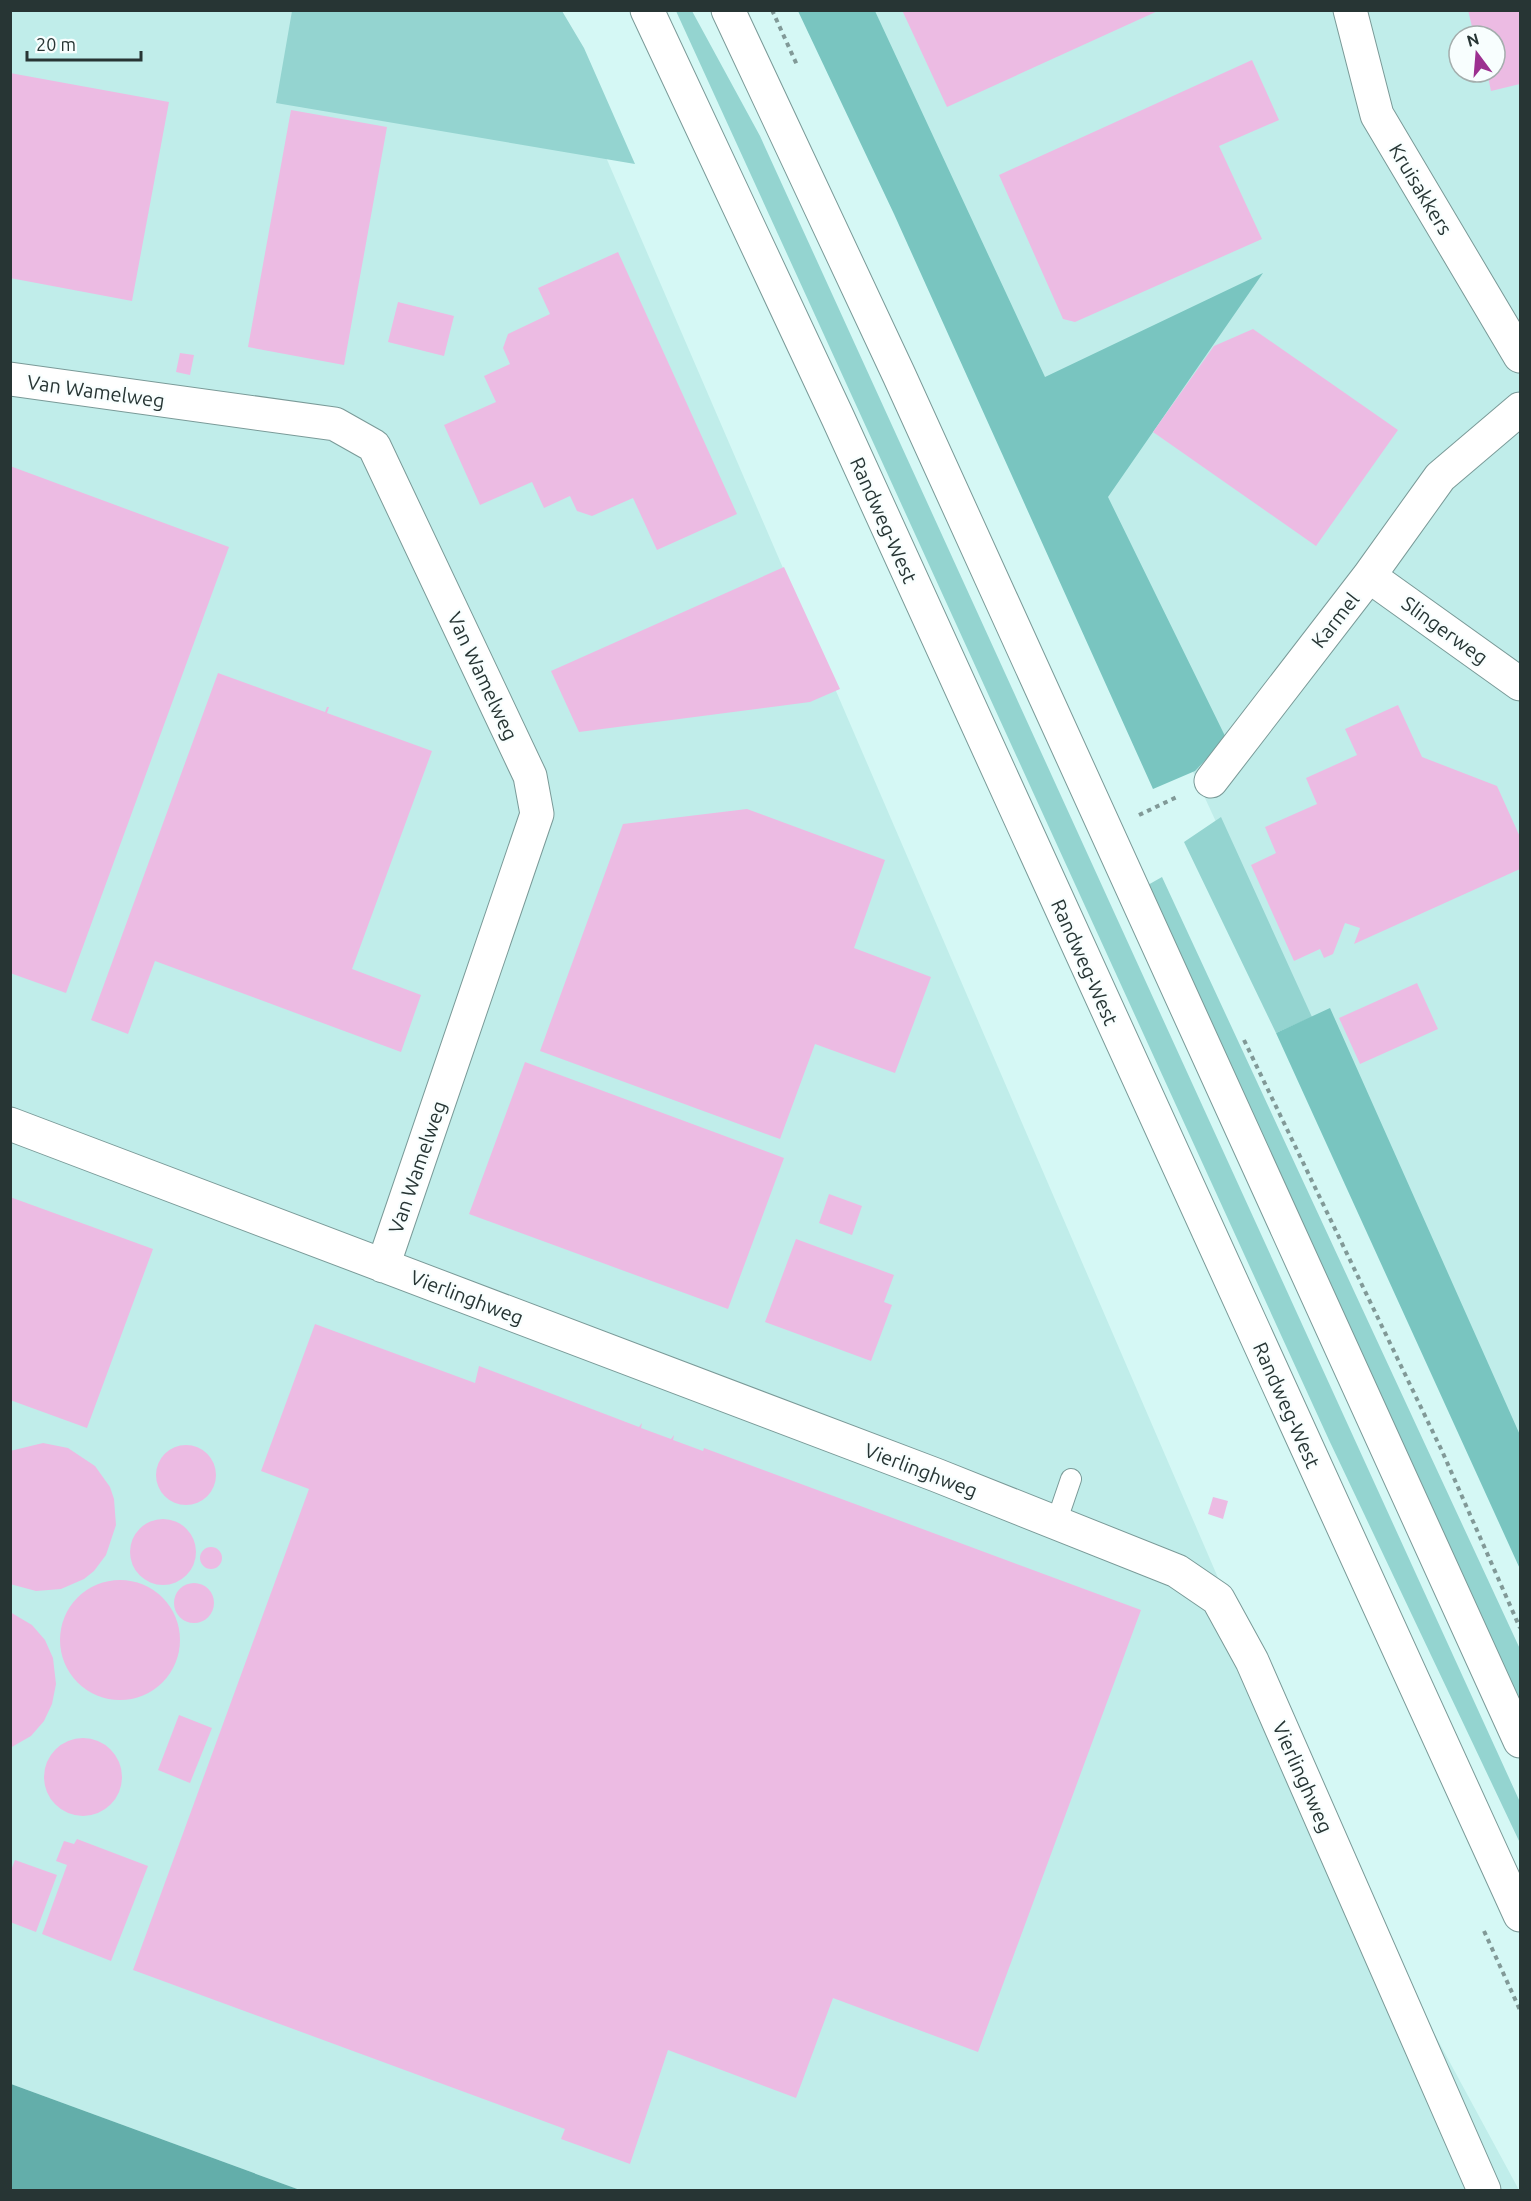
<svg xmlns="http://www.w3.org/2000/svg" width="1531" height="2201" font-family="Ubuntu,sans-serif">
  <rect width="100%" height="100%" fill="#d5f8f5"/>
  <!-- built -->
  <path fill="#c0edea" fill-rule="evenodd" d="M 10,11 L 543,11 L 1337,1854 L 1519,2190 L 300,2190 L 11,2084 Z
    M 842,11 L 1520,11 L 1520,1481 ZM 1459,36 L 1495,36 L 1495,72 L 1459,72 Z"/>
  <!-- green -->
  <path fill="#94d4d0" d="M 292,11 L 562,11 L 584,48 L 635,164 L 276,103 Z
    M 676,11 L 692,11 L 760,136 L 1520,1802 L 1520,1843 L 1329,1440 Z
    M 1221,817 L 1312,1017 L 1276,1033 L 1184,842 Z
    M 1162,877 L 1520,1649 L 1520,1718 L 1139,890 Z"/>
  <!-- forest -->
  <path fill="#79c5c0" d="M 798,11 L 875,11 L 1045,377 L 1263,273 L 1108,497 L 1226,738 L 1195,771 L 1153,789 L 894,214 Z
    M 1330,1008 L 1520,1435 L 1520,1569 L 1276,1033 Z"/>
  <!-- water -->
  <path fill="#63aeaa" d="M 11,2084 L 300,2190 L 11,2190 Z"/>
  <!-- building -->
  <path fill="#ecbbe3" d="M 902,10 L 1160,10 L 947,107 Z
    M 1468,10 L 1520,10 L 1520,84 L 1491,91 L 1487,72 L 1495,72 L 1495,36 L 1474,35 Z
    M 1252,60 L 1279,120 L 1219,146 L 1262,239 L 1075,322 L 1063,319 L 999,175 Z
    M 10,73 L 169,102 L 132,301 L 10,278 Z
    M 291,110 L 387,127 L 344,365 L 248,347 Z
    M 618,252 L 737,514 L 657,550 L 633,498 L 592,516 L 577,511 L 570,496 L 544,508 L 532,482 L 480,505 L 444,425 L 496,402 L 484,376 L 510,364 L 503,348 L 508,334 L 550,314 L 538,288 Z
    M 398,302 L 454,316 L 444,356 L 388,342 Z
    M 1253,329 L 1398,430 L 1316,546 L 1153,432 L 1214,346 Z
    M 180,353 L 194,355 L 190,375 L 176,372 Z
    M 10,466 L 229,547 L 66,993 L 10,973 Z
    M 784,567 L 840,689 L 810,702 L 579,732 L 551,671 Z
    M 218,673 L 325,712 L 327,707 L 329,707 L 327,713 L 432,751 L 352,969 L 421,995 L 401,1052 L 155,961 L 128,1034 L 91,1020 Z
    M 1398,705 L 1422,757 L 1497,786 L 1520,837 L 1520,869 L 1354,944 L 1360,928 L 1345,923 L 1333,954 L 1324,958 L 1320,949 L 1294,961 L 1251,865 L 1276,853 L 1265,827 L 1317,804 L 1306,778 L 1357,755 L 1345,729 Z
    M 747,809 L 885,860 L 854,948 L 931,977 L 895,1073 L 815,1044 L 780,1139 L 540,1051 L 623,824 Z
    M 1417,983 L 1438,1029 L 1360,1064 L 1339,1018 Z
    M 525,1062 L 784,1158 L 728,1309 L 469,1214 Z
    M 829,1194 L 862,1206 L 852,1235 L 819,1223 Z
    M 10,1197 L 153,1249 L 87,1428 L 10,1400 Z
    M 796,1239 L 894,1275 L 884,1302 L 892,1305 L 871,1361 L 765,1322 Z
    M 315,1324 L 475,1383 L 479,1366 L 639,1427 L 642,1423 L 641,1428 L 671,1439 L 674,1435 L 673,1440 L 703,1451 L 704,1448 L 1141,1610 L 978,2052 L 833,1998 L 796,2098 L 668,2050 L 630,2164 L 561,2139 L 565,2129 L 133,1970 L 309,1489 L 261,1471 Z
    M 43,1443 L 68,1448 L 95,1466 L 110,1487 L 114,1499 L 116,1525 L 106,1555 L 94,1571 L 84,1579 L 61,1589 L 36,1591 L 10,1584 L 10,1451 Z
    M156 1475a30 30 0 1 1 60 0a30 30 0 1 1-60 0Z
    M 1213,1497 L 1228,1501 L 1223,1519 L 1208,1514 Z
    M130 1552a33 33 0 1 1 66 0a33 33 0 1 1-66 0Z
    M200 1558a11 11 0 1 1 22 0a11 11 0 1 1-22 0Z
    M60 1640a60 60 0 1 1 120 0a60 60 0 1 1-120 0Z
    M174 1603a20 20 0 1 1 40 0a20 20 0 1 1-40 0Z
    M 10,1612 L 32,1625 L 45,1640 L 53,1658 L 56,1684 L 52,1704 L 44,1721 L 31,1736 L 10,1748 Z
    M 179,1715 L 212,1728 L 190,1783 L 158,1770 Z
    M44 1777a39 39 0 1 1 78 0a39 39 0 1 1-78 0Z
    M 77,1839 L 148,1866 L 111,1961 L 42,1934 L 67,1865 L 56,1861 L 64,1841 L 74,1844 Z
    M 15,1860 L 57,1875 L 36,1932 L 10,1922 L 10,1873 Z"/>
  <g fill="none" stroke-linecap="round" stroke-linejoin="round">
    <!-- lane casing -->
    <g stroke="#7a9a98" stroke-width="22">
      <path id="lane" d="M 1056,1523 L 1071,1479"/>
    </g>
    <!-- street casing -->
    <g stroke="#7a9a98" stroke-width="35">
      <path id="street" d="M 1350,10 L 1377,115 L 1520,356
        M 10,379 L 335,424 L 374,446 L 530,776 L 537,814 L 383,1266
        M 1369,576 L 1520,684
        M 1211,781 L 1369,576 L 1440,477 L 1520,409
        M 10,1124 L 936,1475 L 1177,1571 L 1218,1599 L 1252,1661 L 1484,2190"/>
    </g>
    <!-- primary casing -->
    <g stroke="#7a9a98" stroke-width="35">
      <path id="primary" d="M 647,10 L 838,418 L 1520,1915
        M 728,10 L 899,375 L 1520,1741"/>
    </g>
    <!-- path -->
    <path stroke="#819997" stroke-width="4" stroke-dasharray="4.5 4.5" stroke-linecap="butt" d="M 772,10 L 797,65
      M 1139,815 L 1179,796
      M 1244,1040 L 1442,1451 L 1520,1628
      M 1484,1931 L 1520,2010"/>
    <!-- lane -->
    <use href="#lane" stroke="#fff" stroke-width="20"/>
    <!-- street -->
    <use href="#street" stroke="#fff" stroke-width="33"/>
    <!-- primary -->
    <use href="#primary" stroke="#fff" stroke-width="33"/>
  </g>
  <g text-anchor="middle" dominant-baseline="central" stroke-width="4.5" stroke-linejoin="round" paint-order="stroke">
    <!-- street labels -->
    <g font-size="20" fill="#273534" stroke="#f8fefe">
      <text transform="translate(1421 189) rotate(59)">Kruisakkers</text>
      <text transform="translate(96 391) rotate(8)">Van Wamelweg</text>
      <text transform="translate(884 520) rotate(66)">Randweg-West</text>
      <text transform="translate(1335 620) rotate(-52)">Karmel</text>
      <text transform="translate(1445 630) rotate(36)">Slingerweg</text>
      <text transform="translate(483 676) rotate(65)">Van Wamelweg</text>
      <text transform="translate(1085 962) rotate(66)">Randweg-West</text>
      <text transform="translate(417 1167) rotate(-71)">Van Wamelweg</text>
      <text transform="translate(467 1297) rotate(21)">Vierlinghweg</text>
      <text transform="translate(1287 1405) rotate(66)">Randweg-West</text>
      <text transform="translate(921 1470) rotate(21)">Vierlinghweg</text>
      <text transform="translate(1303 1777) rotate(66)">Vierlinghweg</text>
    </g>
  </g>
  <!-- border -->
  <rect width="1531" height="2201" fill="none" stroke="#273534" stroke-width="24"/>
  <!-- north arrow -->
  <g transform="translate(1477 54) rotate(344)"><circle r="28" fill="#f8fefe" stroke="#a4aead" stroke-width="1.5"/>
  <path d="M0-4.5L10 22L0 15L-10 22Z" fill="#9c3090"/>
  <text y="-9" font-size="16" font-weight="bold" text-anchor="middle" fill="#273534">N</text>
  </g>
  <!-- scale -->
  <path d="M27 51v9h114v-9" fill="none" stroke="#273534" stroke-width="3"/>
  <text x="36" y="51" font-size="18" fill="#273534" stroke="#f8fefe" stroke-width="4.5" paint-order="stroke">20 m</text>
</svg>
